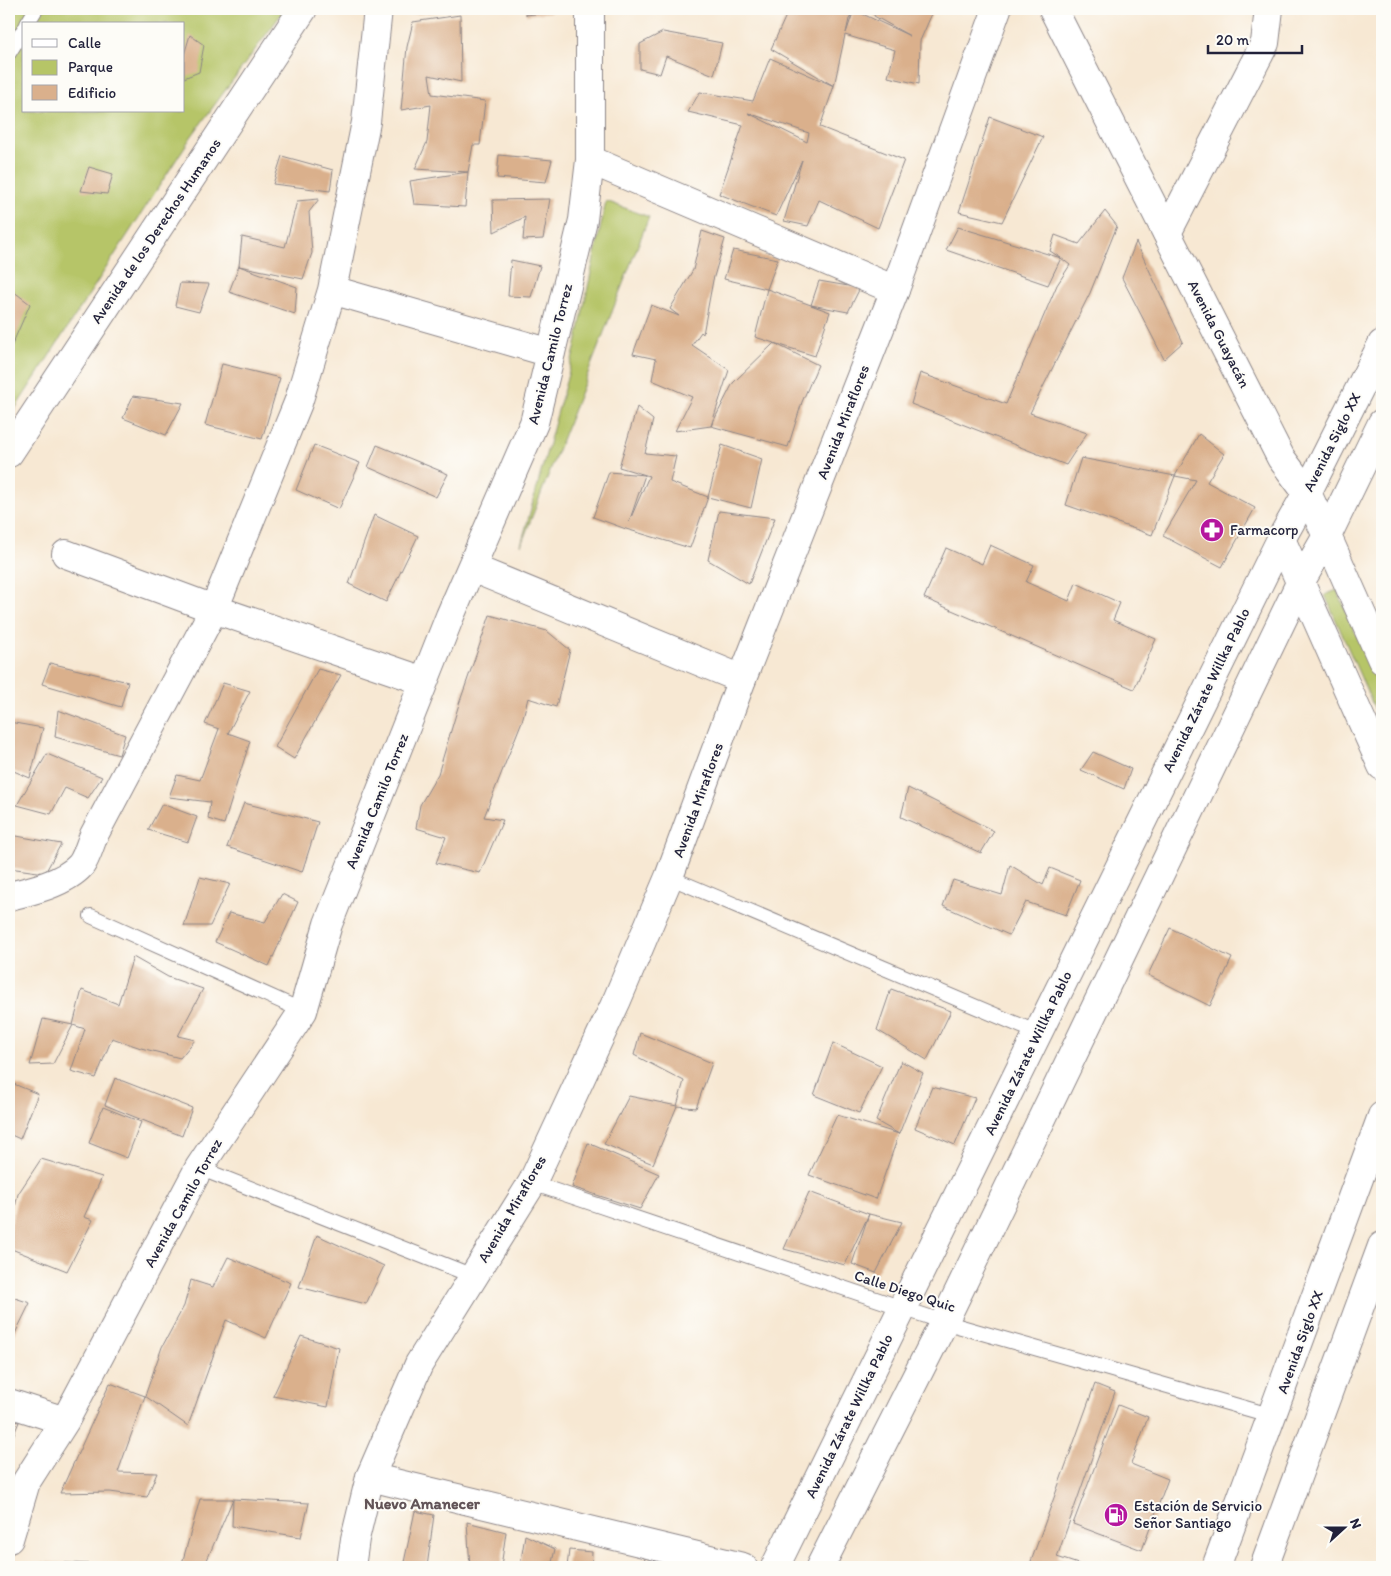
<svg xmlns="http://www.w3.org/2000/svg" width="1391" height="1576" font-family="Itim,sans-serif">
  <rect width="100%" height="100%" fill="#fdfcf7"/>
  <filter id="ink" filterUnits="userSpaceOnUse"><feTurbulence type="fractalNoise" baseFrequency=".02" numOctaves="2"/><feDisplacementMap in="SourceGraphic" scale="10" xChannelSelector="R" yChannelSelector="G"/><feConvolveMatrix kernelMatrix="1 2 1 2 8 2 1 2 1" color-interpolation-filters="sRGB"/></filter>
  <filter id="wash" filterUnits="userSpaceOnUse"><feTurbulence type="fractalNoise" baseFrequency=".0096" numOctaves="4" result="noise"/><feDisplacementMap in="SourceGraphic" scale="20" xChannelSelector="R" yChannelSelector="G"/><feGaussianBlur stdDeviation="1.12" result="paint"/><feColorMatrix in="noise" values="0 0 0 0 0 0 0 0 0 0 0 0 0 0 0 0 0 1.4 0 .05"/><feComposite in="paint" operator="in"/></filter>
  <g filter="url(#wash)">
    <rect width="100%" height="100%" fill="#f7e8d3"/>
    <!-- green -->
    <path fill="#b6c567" stroke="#6c7451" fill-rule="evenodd" d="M 9,9 L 285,9 L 191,137 L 9,418 ZM 24,24 L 184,24 L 184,111 L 24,111 Z
      M 606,201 L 649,217 L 521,545 L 575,349 Z
      M 1337,590 L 1382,694 L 1382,726 L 1325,595 Z"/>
    <g id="blocks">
      <!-- building -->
      <path fill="#dab08c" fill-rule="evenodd" d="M 413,9 L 446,9 L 446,11 L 414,14 Z
        M 526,9 L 552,9 L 552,12 L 526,15 Z
        M 789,9 L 855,9 L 849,19 L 846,33 L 854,10 L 910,36 L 874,16 L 876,9 L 934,9 L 920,41 L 919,84 L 888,77 L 895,50 L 845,35 L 834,86 L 820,127 L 904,160 L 878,228 L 819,200 L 808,226 L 784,221 L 802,160 L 776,216 L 719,194 L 743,125 L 688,112 L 700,92 L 753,101 L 770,58 L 834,86 L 771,49 ZM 748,113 L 809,133 L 807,142 Z
        M 460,15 L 461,82 L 429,75 L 432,94 L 485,101 L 480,145 L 473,145 L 468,172 L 465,207 L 414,204 L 410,181 L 468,172 L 415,169 L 427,142 L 431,105 L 401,110 L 407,47 L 413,22 Z
        M 663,32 L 722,43 L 714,75 L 666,56 L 660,74 L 640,69 L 640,44 Z
        M 190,35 L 204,45 L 199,72 L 184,78 L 184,55 Z
        M 990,117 L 1043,137 L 1002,222 L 959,212 Z
        M 499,155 L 552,160 L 546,182 L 497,178 Z
        M 282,156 L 333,170 L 330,191 L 273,184 Z
        M 89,167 L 113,174 L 107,194 L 81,191 Z
        M 319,199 L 309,212 L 312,253 L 303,279 L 239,266 L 242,237 L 285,247 L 297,201 Z
        M 550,199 L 543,239 L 523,240 L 525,217 L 494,232 L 493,200 Z
        M 1105,211 L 1117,226 L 1090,293 L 1030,413 L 1087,433 L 1066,465 L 911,404 L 920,373 L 1006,404 L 1057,285 L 1070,265 L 1061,258 L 1048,285 L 946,250 L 958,227 L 1061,258 L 1050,251 L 1055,235 L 1079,244 Z
        M 702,231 L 725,239 L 713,280 L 703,334 L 701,332 L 692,345 L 729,370 L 711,426 L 675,431 L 692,397 L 652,380 L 656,359 L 633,354 L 651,305 L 679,316 L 670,309 L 693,270 Z
        M 1136,242 L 1183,342 L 1164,359 L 1122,278 Z
        M 733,250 L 778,259 L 767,289 L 724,279 Z
        M 511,260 L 540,266 L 531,297 L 508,296 Z
        M 239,266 L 297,287 L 295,314 L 229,292 Z
        M 819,281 L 860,288 L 848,312 L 811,305 Z
        M 180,283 L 209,284 L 199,312 L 175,306 Z
        M 9,288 L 30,304 L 9,352 Z
        M 767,289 L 830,312 L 815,356 L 755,337 Z
        M 774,343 L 818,365 L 802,402 L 788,447 L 711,426 L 733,383 Z
        M 222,364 L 280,378 L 262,439 L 205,425 Z
        M 133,396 L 183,403 L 166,435 L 123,418 Z
        M 637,407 L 653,420 L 645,453 L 676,456 L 670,482 L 708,497 L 690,548 L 626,529 L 593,517 L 609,472 L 645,475 L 629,522 L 649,476 L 619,467 Z
        M 1199,434 L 1224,454 L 1207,482 L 1255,508 L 1222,567 L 1163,536 L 1196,480 L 1175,476 Z
        M 314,445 L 360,463 L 339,509 L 296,490 Z
        M 377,445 L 448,474 L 436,497 L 368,467 Z
        M 722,445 L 762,459 L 751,508 L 708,497 Z
        M 1081,458 L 1175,476 L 1152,535 L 1066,505 Z
        M 719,511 L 775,518 L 749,584 L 708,560 Z
        M 374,515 L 418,536 L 386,602 L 349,584 Z
        M 990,545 L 1034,565 L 1026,582 L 1069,601 L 1076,583 L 1120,603 L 1113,620 L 1156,639 L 1134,689 L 924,598 L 946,548 L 982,564 Z
        M 490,615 L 547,631 L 570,650 L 556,707 L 528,698 L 522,721 L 484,817 L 503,820 L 480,873 L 436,863 L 446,837 L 416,828 L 420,805 L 438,774 L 459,704 Z
        M 50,663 L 128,682 L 121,707 L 42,684 Z
        M 318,669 L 341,675 L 294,759 L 275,747 Z
        M 223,683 L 250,691 L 228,733 L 250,741 L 224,824 L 208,819 L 210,802 L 169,797 L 177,775 L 200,780 L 219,729 L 205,724 Z
        M 58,710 L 125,735 L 119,755 L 55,737 Z
        M 9,722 L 43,728 L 30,778 L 9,769 Z
        M 1093,752 L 1131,769 L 1124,789 L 1081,770 Z
        M 47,754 L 102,777 L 88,798 L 65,788 L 51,814 L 17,805 Z
        M 908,788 L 994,831 L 981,853 L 901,817 Z
        M 244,803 L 318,822 L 302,872 L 227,847 Z
        M 162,804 L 197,817 L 188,842 L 148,830 Z
        M 11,835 L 61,844 L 45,873 L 9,868 L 9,841 Z
        M 1010,865 L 1043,885 L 1050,868 L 1080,880 L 1066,915 L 1026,902 L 1009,935 L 943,906 L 953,880 L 1002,895 Z
        M 200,877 L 230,884 L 210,926 L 184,926 Z
        M 282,894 L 298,902 L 269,966 L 215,942 L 229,913 L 265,922 Z
        M 1170,928 L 1232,958 L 1210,1006 L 1148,975 Z
        M 133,957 L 168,977 L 203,989 L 178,1036 L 195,1040 L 180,1058 L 141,1048 L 112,1038 L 96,1078 L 71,1071 L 85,1029 L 73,1025 L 53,1064 L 30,1065 L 43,1019 L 73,1025 L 82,990 L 118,1004 Z
        M 891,989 L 951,1011 L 927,1060 L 877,1030 Z
        M 640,1033 L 712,1063 L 696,1108 L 677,1106 L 684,1081 L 634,1055 Z
        M 833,1043 L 882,1066 L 859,1113 L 814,1095 Z
        M 901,1061 L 923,1073 L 899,1134 L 876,1121 Z
        M 115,1078 L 192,1108 L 182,1136 L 105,1105 Z
        M 9,1082 L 38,1094 L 20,1139 L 9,1134 Z
        M 932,1087 L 975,1098 L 955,1145 L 915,1128 Z
        M 629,1096 L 677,1106 L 653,1164 L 604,1144 Z
        M 103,1107 L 141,1122 L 127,1158 L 89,1143 Z
        M 837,1115 L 899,1134 L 876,1199 L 809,1175 Z
        M 588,1143 L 659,1174 L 640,1209 L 572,1187 Z
        M 41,1159 L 102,1177 L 84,1217 L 93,1220 L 67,1271 L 9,1248 L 9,1234 L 18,1194 Z
        M 809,1192 L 869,1214 L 902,1222 L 876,1273 L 852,1264 L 869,1214 L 845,1265 L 784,1249 Z
        M 317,1235 L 384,1266 L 366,1304 L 299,1287 Z
        M 228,1257 L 291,1283 L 266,1338 L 226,1320 L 188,1426 L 145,1396 L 162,1347 L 184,1306 L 191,1280 L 213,1287 Z
        M 9,1296 L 30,1303 L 9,1346 Z
        M 301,1336 L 339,1348 L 328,1407 L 273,1396 Z
        M 110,1383 L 145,1396 L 118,1472 L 157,1473 L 147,1497 L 110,1492 L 60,1493 Z
        M 1095,1384 L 1115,1392 L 1057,1557 L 1087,1567 L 1029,1567 Z
        M 1118,1405 L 1148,1417 L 1131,1464 L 1168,1479 L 1142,1550 L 1073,1524 Z
        M 9,1420 L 19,1422 L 9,1446 Z
        M 200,1499 L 233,1499 L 309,1503 L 301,1537 L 232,1526 L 233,1499 L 204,1567 L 181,1567 Z
        M 415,1511 L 434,1515 L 427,1567 L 403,1567 Z
        M 467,1522 L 506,1532 L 501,1567 L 470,1567 Z
        M 525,1535 L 555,1549 L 551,1567 L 520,1567 Z
        M 569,1550 L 592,1552 L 591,1567 L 567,1567 Z
        M 645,1558 L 672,1567 L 643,1567 Z
        M 43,1562 L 142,1566 L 142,1567 L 42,1567 Z"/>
    </g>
  </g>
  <g filter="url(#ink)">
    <use href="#blocks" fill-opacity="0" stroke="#8c8587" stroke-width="1"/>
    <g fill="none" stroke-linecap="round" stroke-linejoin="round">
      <!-- service casing -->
      <g stroke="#8c8587" stroke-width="16">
        <path id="service" d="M 27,24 L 36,9
          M 9,53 L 24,29
          M 669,877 L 1038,1033
          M 91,916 L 303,1011
          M 199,1168 L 473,1276
          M 532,1183 L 944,1322 L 1273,1416"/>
      </g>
      <!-- minor casing -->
      <g stroke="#8c8587" stroke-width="30">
        <path id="minor" d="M 590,160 L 895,290
          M 1167,233 L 1265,43 L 1269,9
          M 332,290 L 551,353
          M 66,554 L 214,609 L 424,681
          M 472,568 L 742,679
          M 9,896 C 31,891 65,883 81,865 C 87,857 90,844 94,835 L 214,609 L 298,403 L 332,290 L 366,122 L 378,9
          M 9,1403 L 65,1421
          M 370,1477 L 743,1567
          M 9,1539 L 26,1482 L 65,1421 L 199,1168 L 303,1011 L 328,924 L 450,616 L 534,423 L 583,220 L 590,160 L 590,9
          M 775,1567 L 1281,539
          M 820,1567 L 944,1322 L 1301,581 L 1327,536"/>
      </g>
      <!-- tertiary casing -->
      <g stroke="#8c8587" stroke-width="30">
        <path id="tertiary" d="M 1053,9 L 1281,458 L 1307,493 L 1327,536
          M 9,453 L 303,9
          M 351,1567 L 355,1539 L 370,1477 L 419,1364 L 532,1183 L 617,1000 L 669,877 L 742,679 L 895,290 L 997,9"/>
      </g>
      <!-- trunk casing -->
      <g stroke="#8c8587" stroke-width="30">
        <path id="trunk" d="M 1382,344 L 1307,493 L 1281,539 L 1382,766
          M 1382,423 L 1327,536 L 1382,660
          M 1216,1567 L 1382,1116
          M 1264,1567 L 1382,1246"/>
      </g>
      <!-- service -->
      <use href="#service" stroke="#fff" stroke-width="14"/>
      <!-- minor -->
      <use href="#minor" stroke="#fff" stroke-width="28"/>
      <!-- tertiary -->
      <use href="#tertiary" stroke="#fff" stroke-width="28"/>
      <!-- trunk -->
      <use href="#trunk" stroke="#fff" stroke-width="28"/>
    </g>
  </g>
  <!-- icons -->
  <defs>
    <g id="pharmacy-disc" transform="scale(1.25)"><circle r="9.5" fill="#b5179e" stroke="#fdfcf7"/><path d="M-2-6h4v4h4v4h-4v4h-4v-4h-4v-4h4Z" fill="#fff"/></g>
    <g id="fuel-disc" transform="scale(1.25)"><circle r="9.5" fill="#b5179e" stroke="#fdfcf7"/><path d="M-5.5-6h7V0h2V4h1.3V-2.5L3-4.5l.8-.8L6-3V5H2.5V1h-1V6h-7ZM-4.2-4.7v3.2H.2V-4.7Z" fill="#fff"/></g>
  </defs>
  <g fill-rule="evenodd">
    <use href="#pharmacy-disc" x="1212" y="530"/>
    <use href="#fuel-disc" x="1116" y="1515"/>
  </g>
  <g text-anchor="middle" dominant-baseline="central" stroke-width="4" stroke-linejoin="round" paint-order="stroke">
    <!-- street labels -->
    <g font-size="15" fill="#22223b" stroke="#fdfcf7">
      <text transform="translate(156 231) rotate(-56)">Avenida de los Derechos Humanos</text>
      <text transform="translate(1219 334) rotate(63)">Avenida Guayacán</text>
      <text transform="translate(550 354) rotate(-76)">Avenida Camilo Torrez</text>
      <text transform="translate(843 422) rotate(-69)">Avenida Miraflores</text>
      <text transform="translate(1332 442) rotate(-63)">Avenida Siglo XX</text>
      <text transform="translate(1206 690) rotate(-64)">Avenida Zárate Willka Pablo</text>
      <text transform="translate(698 800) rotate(-70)">Avenida Miraflores</text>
      <text transform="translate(377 801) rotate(-68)">Avenida Camilo Torrez</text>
      <text transform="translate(1028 1053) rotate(-64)">Avenida Zárate Willka Pablo</text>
      <text transform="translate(183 1203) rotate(-61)">Avenida Camilo Torrez</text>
      <text transform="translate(512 1209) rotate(-60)">Avenida Miraflores</text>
      <text transform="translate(905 1291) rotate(18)">Calle Diego Quic</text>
      <text transform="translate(1300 1342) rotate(-70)">Avenida Siglo XX</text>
      <text transform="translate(849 1416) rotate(-64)">Avenida Zárate Willka Pablo</text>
    </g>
    <!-- poi labels -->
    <g font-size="15" fill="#22223b" stroke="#fdfcf7" text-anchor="start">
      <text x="1230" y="530">Farmacorp</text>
      <text x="1134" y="1506">Estación de Servicio<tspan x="1134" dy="17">Señor Santiago</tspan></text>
    </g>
    <!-- neighbourhood labels -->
    <g font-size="16" font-weight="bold" fill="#625457" stroke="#fdfcf7">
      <text x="422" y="1503">Nuevo Amanecer</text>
    </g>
  </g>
  <!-- margin -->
  <rect width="1391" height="1576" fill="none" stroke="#fdfcf7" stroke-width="30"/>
  <!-- legend -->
  <rect x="22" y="22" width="162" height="90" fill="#fdfcf7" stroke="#a5a5ac"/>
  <rect x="32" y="39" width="25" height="8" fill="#ffffff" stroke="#a5a5ac"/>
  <text x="68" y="48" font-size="15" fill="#22223b">Calle</text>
  <rect x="32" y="60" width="25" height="15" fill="#b6c567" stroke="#a5a5ac"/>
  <text x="68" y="72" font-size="15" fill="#22223b">Parque</text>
  <rect x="32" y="85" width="25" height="15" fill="#dab08c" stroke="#a5a5ac"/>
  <text x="68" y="98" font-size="15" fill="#22223b">Edificio</text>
  <!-- north arrow -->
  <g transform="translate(1344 1528) rotate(69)" stroke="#fdfcf7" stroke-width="4" paint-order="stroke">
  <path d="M0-4L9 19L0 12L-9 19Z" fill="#22223b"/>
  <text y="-8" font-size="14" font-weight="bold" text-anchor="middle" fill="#22223b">N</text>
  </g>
  <!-- scale -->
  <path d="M1208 45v8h94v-8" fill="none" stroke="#22223b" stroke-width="2.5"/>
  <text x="1216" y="45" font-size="15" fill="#22223b" stroke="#fdfcf7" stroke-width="4" paint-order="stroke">20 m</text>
</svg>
